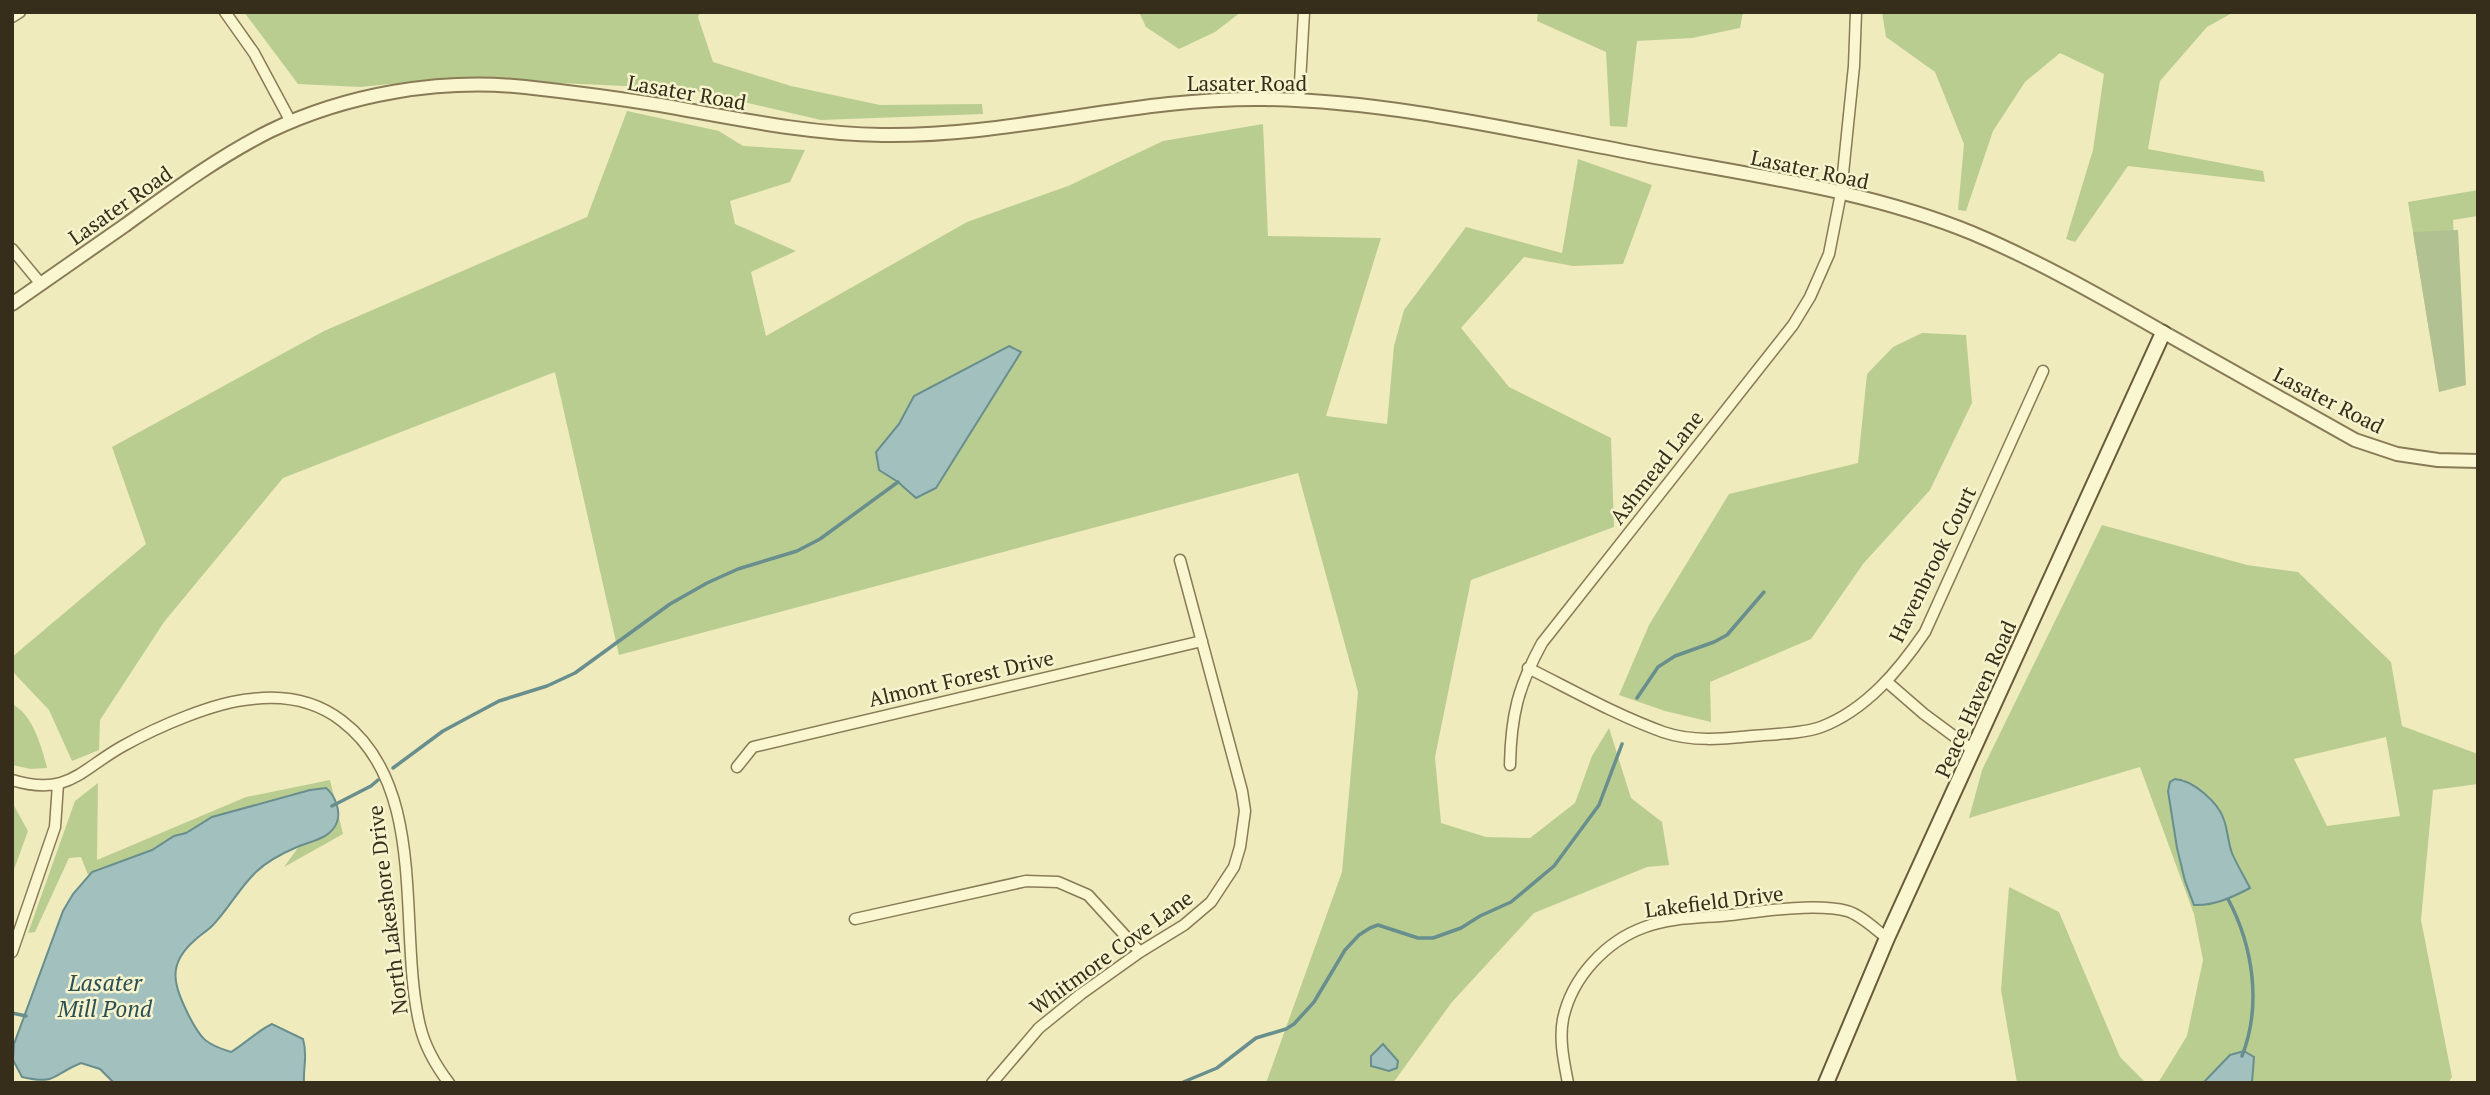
<svg xmlns="http://www.w3.org/2000/svg" width="2490" height="1095" font-family="'PT Serif',serif">
  <rect width="100%" height="100%" fill="#efebbd"/>
  <!-- green -->
  <path fill="#bacd91" fill-rule="evenodd" d="M 244,12 L 700,12 L 698,17 L 713,62 L 791,86 L 880,105 L 982,104 L 983,114 L 821,120 L 687,89 L 453,78 L 360,87 L 298,84 Z
    M 1139,12 L 1241,12 L 1215,32 L 1179,49 L 1146,27 Z
    M 1538,12 L 1743,12 L 1740,28 L 1692,38 L 1637,41 L 1627,127 L 1610,126 L 1606,52 L 1537,21 Z
    M 1882,12 L 2234,12 L 2207,27 L 2160,81 L 2148,149 L 2263,171 L 2265,182 L 2128,166 L 2075,242 L 2066,239 L 2093,150 L 2104,74 L 2060,53 L 2025,82 L 1993,131 L 1966,211 L 1958,210 L 1964,144 L 1935,72 L 1886,37 Z
    M 627,111 L 719,131 L 743,146 L 805,150 L 790,182 L 730,201 L 735,224 L 796,251 L 751,272 L 766,336 L 967,222 L 1068,186 L 1163,141 L 1263,124 L 1268,236 L 1381,238 L 1326,416 L 1387,424 L 1394,346 L 1404,310 L 1466,227 L 1562,253 L 1578,159 L 1652,185 L 1623,264 L 1573,266 L 1524,257 L 1461,328 L 1509,387 L 1611,438 L 1614,527 L 1471,580 L 1435,757 L 1441,823 L 1486,837 L 1530,838 L 1575,803 L 1592,756 L 1609,728 L 1631,798 L 1662,822 L 1669,865 L 1647,867 L 1534,913 L 1452,1002 L 1393,1083 L 1266,1083 L 1342,872 L 1358,692 L 1298,473 L 619,655 L 555,372 L 283,478 L 164,622 L 100,720 L 99,750 L 72,761 L 49,710 L 12,671 L 12,657 L 146,544 L 112,447 L 324,331 L 587,217 Z
    M 2478,190 L 2478,216 L 2453,220 L 2459,326 L 2429,330 L 2408,202 Z
    M 1922,333 L 1966,335 L 1972,403 L 1930,490 L 1863,564 L 1811,639 L 1710,682 L 1711,722 L 1665,711 L 1619,695 L 1649,625 L 1729,494 L 1858,463 L 1867,374 L 1893,347 Z
    M 2102,525 L 2247,565 L 2298,572 L 2391,662 L 2402,726 L 2478,754 L 2478,784 L 2433,790 L 2421,920 L 2452,1077 L 2448,1083 L 2252,1083 L 2254,1057 L 2244,1051 L 2230,1055 L 2203,1083 L 2158,1083 L 2187,1036 L 2203,960 L 2194,914 L 2140,767 L 1969,818 L 1982,770 ZM 2386,737 L 2400,816 L 2327,826 L 2294,759 ZM 2183,779 L 2196,788 L 2218,808 L 2224,818 L 2231,851 L 2250,887 C 2233,896 2213,907 2194,905 L 2177,848 L 2170,808 Z
    M 12,704 C 33,714 42,748 47,768 L 31,769 L 12,765 Z
    M 330,780 L 343,834 L 284,867 L 300,845 L 312,842 L 326,788 L 310,790 L 212,817 L 186,834 L 174,836 L 152,850 L 88,875 L 81,857 L 69,858 L 35,932 L 28,933 L 75,801 L 98,783 L 97,860 L 246,797 Z
    M 12,802 L 28,831 L 12,875 Z
    M 2009,887 L 2059,912 L 2120,1057 L 2146,1083 L 2017,1083 L 2001,990 Z"/>
  <!-- cemetery -->
  <path fill="#b1c191" d="M 2458,230 L 2466,385 L 2439,392 L 2413,232 Z"/>
  <!-- water -->
  <path fill="#a1c0be" stroke="#688e8d" stroke-width="2" d="M 1009,346 L 1021,352 L 936,488 L 916,498 L 898,482 L 879,470 L 876,452 L 899,424 L 914,396 Z
    M 2175,779 C 2193,780 2219,803 2224,820 C 2228,831 2228,843 2232,853 C 2237,865 2244,876 2250,888 C 2233,897 2214,906 2194,905 L 2185,881 L 2177,848 L 2168,791 L 2170,782 Z
    M 326,788 C 335,795 341,811 337,822 C 331,839 310,841 297,847 C 283,853 267,861 256,872 C 239,888 228,910 212,926 C 207,931 200,935 195,940 C 166,965 174,985 189,1016 C 201,1039 205,1044 231,1052 C 246,1043 257,1031 272,1024 L 303,1039 C 308,1056 303,1066 304,1083 L 114,1083 L 100,1069 L 81,1063 C 51,1075 57,1085 22,1077 L 13,1060 L 14,1044 L 63,911 L 73,894 L 92,872 L 152,850 L 174,836 L 186,833 L 212,817 L 310,790 Z
    M 1383,1044 L 1398,1061 L 1397,1068 L 1389,1071 L 1371,1066 L 1371,1056 Z
    M 2244,1051 L 2254,1057 L 2252,1083 L 2203,1083 L 2230,1055 Z"/>
  <g fill="none" stroke-linecap="round" stroke-linejoin="round">
    <!-- stream -->
    <path stroke="#688e8d" stroke-width="3.5" d="M 1637,698 L 1658,667 L 1675,656 L 1714,642 L 1727,635 L 1764,592
      M 393,768 L 443,731 L 499,701 L 547,686 L 575,673 L 670,604 L 707,583 L 738,569 L 797,551 L 820,539 L 898,482
      M 332,806 L 371,786 L 378,780
      M 2228,899 C 2253,946 2262,1005 2242,1056
      M 12,1013 L 26,1016
      M 1181,1083 L 1217,1068 L 1256,1038 L 1286,1029 L 1294,1024 L 1314,1002 L 1345,950 L 1359,935 L 1370,928 L 1378,925 L 1418,938 L 1433,938 L 1461,928 L 1480,916 L 1511,902 L 1554,866 L 1599,805 L 1622,744"/>
    <!-- minor casing -->
    <g stroke="#887b56" stroke-width="13">
      <path id="minor" d="M 225,12 L 254,53 L 291,122
        M 12,17 L 20,12
        M 1299,100 L 1304,12
        M 12,249 L 41,284
        M 1528,668 C 1572,690 1616,715 1663,732 C 1692,742 1722,739 1752,736 C 1772,734 1802,734 1821,727 C 1866,710 1899,670 1925,632 L 2043,371
        M 1886,681 L 1924,714 L 1974,751
        M 1510,765 C 1511,715 1518,687 1542,643 L 1793,325 L 1810,297 L 1829,254 L 1841,193 L 1854,66 L 1856,12
        M 737,767 L 753,747 L 1202,641
        M 12,780 C 68,797 80,770 123,746 C 157,727 214,702 252,699 C 285,695 316,701 342,721 C 430,788 397,931 420,1026 C 425,1047 436,1066 449,1083
        M 855,919 L 1026,881 L 1058,882 L 1088,895 L 1140,952
        M 12,952 L 55,827 L 58,784
        M 992,1083 L 1039,1028 L 1081,994 L 1140,952 L 1184,925 L 1211,902 L 1234,867 L 1240,847 L 1245,811 L 1242,791 L 1180,560
        M 1568,1083 C 1564,1062 1559,1040 1563,1019 C 1572,977 1606,941 1645,927 C 1671,917 1703,918 1730,915 C 1762,911 1816,903 1847,911 C 1861,915 1876,930 1887,938"/>
    </g>
    <!-- tertiary casing -->
    <g stroke="#887b56" stroke-width="16">
      <path id="tertiary" d="M 12,304 C 49,278 87,252 124,226 C 171,192 218,157 270,131 C 347,94 440,78 525,87 C 570,92 616,98 660,105 C 734,118 807,134 882,135 C 1011,137 1136,97 1265,99 C 1389,101 1512,130 1634,153 C 1747,175 1865,189 1972,233 C 2041,262 2105,299 2170,336 C 2232,371 2293,405 2355,440 L 2397,454 L 2438,460 L 2478,461"/>
    </g>
    <!-- secondary casing -->
    <g stroke="#695b39" stroke-width="18">
      <path id="secondary" d="M 1826,1083 L 1887,938 L 2163,333"/>
    </g>
    <!-- minor -->
    <use href="#minor" stroke="#faf6d0" stroke-width="10"/>
    <!-- tertiary -->
    <use href="#tertiary" stroke="#faf6d0" stroke-width="12"/>
    <!-- secondary -->
    <use href="#secondary" stroke="#faf6d0" stroke-width="14"/>
  </g>
  <g text-anchor="middle" dominant-baseline="central" stroke-width="5" stroke-linejoin="round" paint-order="stroke">
    <!-- street labels -->
    <g font-size="21" fill="#362e1b" stroke="#f7f3cd">
      <text x="1247" y="83">Lasater Road</text>
      <text transform="translate(687 92) rotate(10)">Lasater Road</text>
      <text transform="translate(1810 169) rotate(12)">Lasater Road</text>
      <text transform="translate(120 205) rotate(-35)">Lasater Road</text>
      <text transform="translate(2329 400) rotate(27)">Lasater Road</text>
      <text transform="translate(1656 467) rotate(-52)">Ashmead Lane</text>
      <text transform="translate(1932 564) rotate(-64)">Havenbrook Court</text>
      <text transform="translate(961 678) rotate(-13)">Almont Forest Drive</text>
      <text transform="translate(1975 699) rotate(-66)">Peace Haven Road</text>
      <text transform="translate(1714 901) rotate(-7)">Lakefield Drive</text>
      <text transform="translate(387 910) rotate(-97)">North Lakeshore Drive</text>
      <text transform="translate(1111 952) rotate(-36)">Whitmore Cove Lane</text>
    </g>
    <!-- water labels -->
    <g font-size="23" font-style="italic" fill="#2a5057" stroke="#f7f3cd">
      <text x="105" y="982">Lasater<tspan x="105" dy="26">Mill Pond</tspan></text>
    </g>
  </g>
  <!-- border -->
  <rect width="2490" height="1095" fill="none" stroke="#362e1b" stroke-width="28"/>
</svg>
